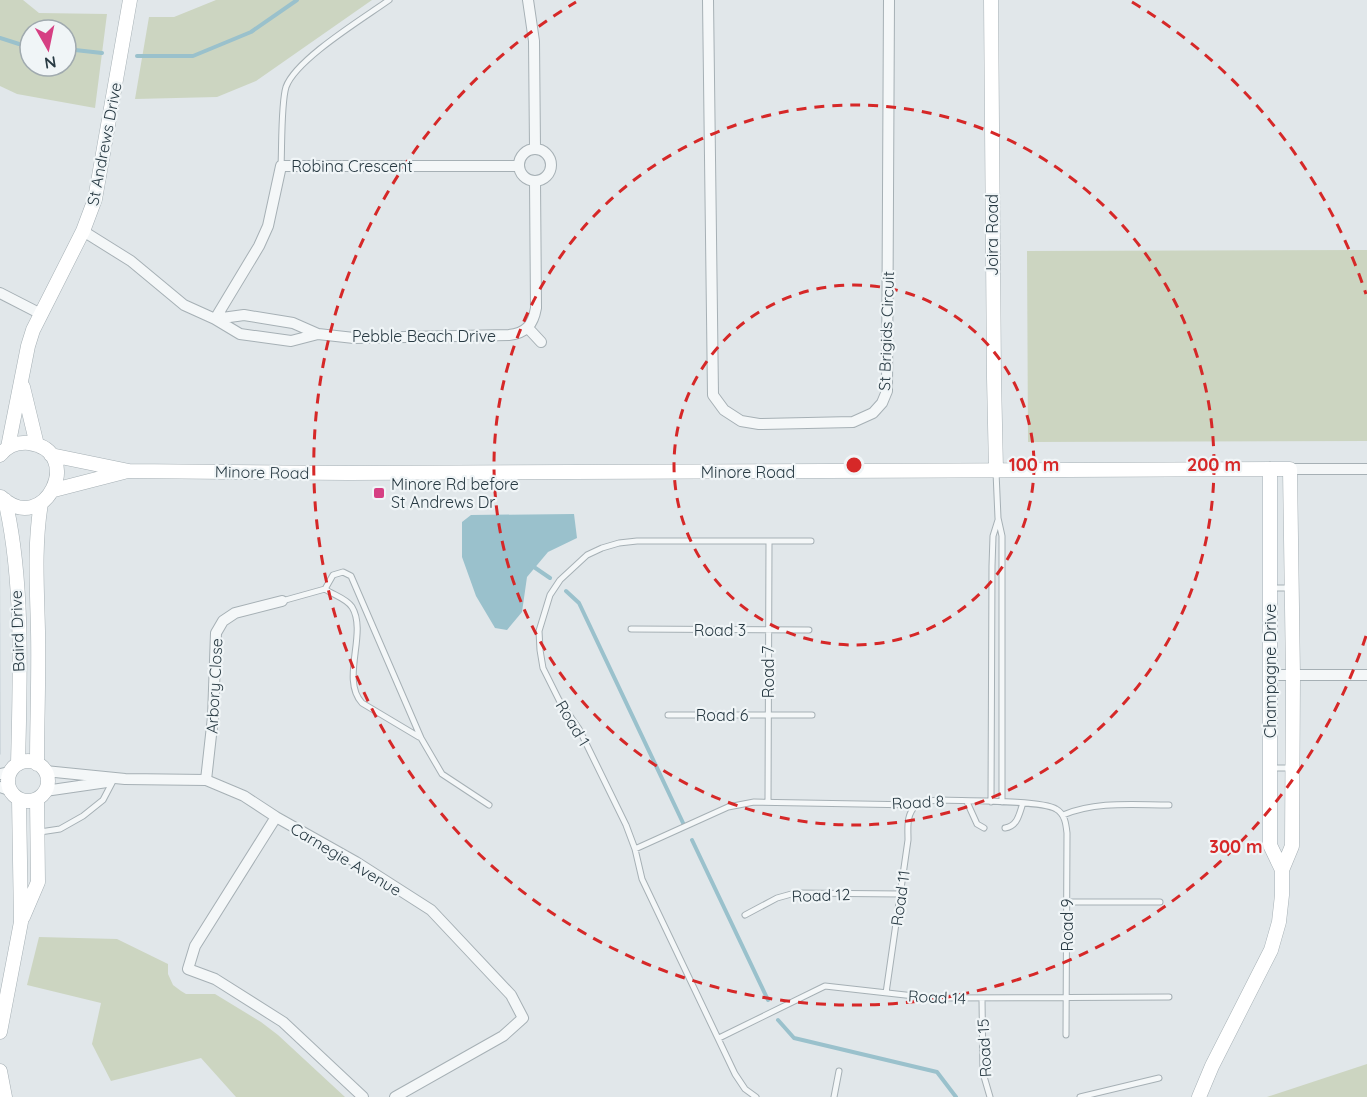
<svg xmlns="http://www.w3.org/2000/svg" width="1367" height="1097" font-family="Quicksand,sans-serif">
  <rect width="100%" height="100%" fill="#e1e7ea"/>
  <!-- built -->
  <path fill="#ced7dc" d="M 0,533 L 1,754 L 0,755 Z"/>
  <!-- green -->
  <path fill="#ccd5c1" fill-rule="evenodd" d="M 0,0 L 23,0 L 39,13 L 107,14 L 95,108 L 17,94 L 0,86 ZM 30,30 L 66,30 L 66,66 L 30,66 Z
    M 216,0 L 372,0 L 256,81 L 217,97 L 135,99 L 149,17 L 174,17 Z
    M 1367,250 L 1367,441 L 1028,442 L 1027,251 Z
    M 39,937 L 117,939 L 168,964 L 168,974 L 173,985 L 181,991 L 186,994 L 215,994 L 261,1022 L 278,1035 L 345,1097 L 236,1097 L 201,1058 L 111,1081 L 92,1044 L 101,1003 L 27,985 Z
    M 1367,1064 L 1367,1097 L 1267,1097 Z"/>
  <!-- water -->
  <path fill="#9ac1cc" d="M 574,514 L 577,538 L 548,552 L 527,577 L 522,612 L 507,630 L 495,628 L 476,596 L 462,557 L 462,522 L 471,515 Z"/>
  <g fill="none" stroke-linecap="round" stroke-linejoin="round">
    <!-- stream -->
    <path stroke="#9ac1cc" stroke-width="4" d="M 0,38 L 19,44 L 30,45
      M 66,49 L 102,53
      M 137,56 L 193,56 L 251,32 L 297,0
      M 531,565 L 550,578
      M 566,591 L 579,603 L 684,825
      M 692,840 L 768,1000
      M 778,1020 L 794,1038 L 937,1072 L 956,1097"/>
    <!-- lane casing -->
    <g stroke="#a6b0b5" stroke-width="7">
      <path id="lane" d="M 281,166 C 282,147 281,103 286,87 C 296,59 364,18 389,0
        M 996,472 L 998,518 L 1002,536 L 1002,802
        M 1270,588 L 1291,588
        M 325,589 C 333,595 346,598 352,607 C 368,633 340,679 362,703 L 419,737
        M 282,601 L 325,589 L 333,575 L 343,572 L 351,576 L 421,738 L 442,774 L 489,805
        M 631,629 L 809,630
        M 668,715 L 812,715
        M 1270,768 L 1291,768
        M 768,802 L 769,541
        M 967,802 L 977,824 L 984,828
        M 991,802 L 992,566 L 993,536 L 998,520
        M 1063,815 C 1097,801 1133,805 1169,805
        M 1005,828 C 1018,826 1019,814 1023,803
        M 40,832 L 60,829 L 83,816 L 103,800 L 113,781
        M 635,849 L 728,807 L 754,802 L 916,805 L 927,801 L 941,800 C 963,801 1042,800 1056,809 C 1065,814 1066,824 1067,833 L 1066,1035
        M 1067,902 L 1160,902
        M 745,915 L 777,898 L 795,893 L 901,894
        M 886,993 L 908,840 C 908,827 906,815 916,805
        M 982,999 L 983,1073 L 990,1097
        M 719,1038 L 825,986 L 932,998 L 1169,997
        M 756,1097 L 745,1089 L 735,1074 L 642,879 L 635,849 L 626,825 L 579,729 L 559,700 L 543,668 L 540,650 L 539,631 L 550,595 L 560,580 L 587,555 L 602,548 L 619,543 L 637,541 L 811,541
        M 834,1097 L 839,1071
        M 1080,1097 L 1159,1078"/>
    </g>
    <!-- street casing -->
    <g stroke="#a6b0b5" stroke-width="12">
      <path id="street" d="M 528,0 L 534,41 L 535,148
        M 708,0 L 713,395 L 724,410 L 741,421 L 759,424 L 853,422 L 873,413 L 882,403 L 887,391 L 889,0
        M519 165a16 16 0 1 1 32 0a16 16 0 1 1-32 0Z
        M 83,231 L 131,261 L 184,305 L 215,319 L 240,334 L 291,341 L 318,334
        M 0,293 L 41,314
        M 215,319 L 244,315 L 293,323 L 318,334 L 354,338 L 509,335 C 526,333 533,325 536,308 L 535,181
        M 215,319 L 259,246 L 268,226 L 281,166 L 519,166
        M 528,328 L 541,342
        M 1290,469 L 1367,469
        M 1270,675 L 1367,675
        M 45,771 L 125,779 L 206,780 L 244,796 L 276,817 L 356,862 L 431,910 L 511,995 L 523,1018 L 503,1036 L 395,1097
        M 0,774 L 10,772
        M 206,780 L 213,717 L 216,633 L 223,621 L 235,613 L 282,601
        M 0,787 L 9,790
        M 45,791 L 107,782
        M 276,817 L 195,946 L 188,969 L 215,979 L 283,1022 L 363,1097"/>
    </g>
    <!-- secondary casing -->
    <g stroke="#a6b0b5" stroke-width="15">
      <path id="secondary" d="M 991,0 L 994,378 L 996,470
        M 23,387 L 37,445
        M 8,447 L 28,346 L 33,330 L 83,231 L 95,199 L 130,0
        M 0,455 C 7,446 18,442 29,443 C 86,451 45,538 1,497
        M 51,455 L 129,471 L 348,473 L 1290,469 L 1293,676 L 1292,846 L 1282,870 L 1282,895 L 1279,922 L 1271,950 L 1212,1066 L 1199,1097
        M 1270,469 L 1270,845 L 1282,870
        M 54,490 L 124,472
        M 5,500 C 24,580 20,681 18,764
        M8 781a20 20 0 1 1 40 0a20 20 0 1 1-40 0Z
        M 37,764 C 37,720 39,675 38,631 C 37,587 34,546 41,503
        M 23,917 L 38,882 L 37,799
        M 0,1032 L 21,922 L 19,799
        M 0,1071 L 5,1097"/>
    </g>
    <!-- lane -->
    <use href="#lane" stroke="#f4f7f8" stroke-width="5"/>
    <!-- street -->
    <use href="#street" stroke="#f4f7f8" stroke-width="10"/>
    <!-- secondary -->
    <use href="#secondary" stroke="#fff" stroke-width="14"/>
  </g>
  <!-- distance rings -->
  <g fill="none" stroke="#d62828" stroke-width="3" stroke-dasharray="10 8">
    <circle cx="854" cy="465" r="180"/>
    <circle cx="854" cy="465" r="360"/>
    <path d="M1366 636A540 540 0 1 1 576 2M1132 2A540 540 0 0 1 1366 294"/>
  </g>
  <!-- markers -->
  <rect fill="#d63f83" stroke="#f0f5f7" stroke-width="2" x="373" y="487" width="12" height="12" rx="3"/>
  <g text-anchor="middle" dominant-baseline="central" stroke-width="4.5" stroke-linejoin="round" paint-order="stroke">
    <!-- street labels -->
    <g font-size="16" fill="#283a43" stroke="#f0f5f7">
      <text transform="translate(104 144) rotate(-79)">St Andrews Drive</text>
      <text x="352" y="166">Robina Crescent</text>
      <text transform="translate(992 235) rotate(-90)">Joira Road</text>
      <text transform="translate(886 331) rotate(-88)">St Brigids Circuit</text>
      <text x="424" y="336">Pebble Beach Drive</text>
      <text transform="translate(262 472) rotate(1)">Minore Road</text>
      <text x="748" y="472">Minore Road</text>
      <text x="720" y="630">Road 3</text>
      <text transform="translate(17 631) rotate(-92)">Baird Drive</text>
      <text transform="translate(1270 671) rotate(-90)">Champagne Drive</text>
      <text transform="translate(768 672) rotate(-90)">Road 7</text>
      <text transform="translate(214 686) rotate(-87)">Arbory Close</text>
      <text x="722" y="715">Road 6</text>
      <text transform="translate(573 723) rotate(59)">Road 1</text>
      <text transform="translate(918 802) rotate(-3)">Road 8</text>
      <text transform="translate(346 859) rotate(31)">Carnegie Avenue</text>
      <text transform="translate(821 895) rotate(-2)">Road 12</text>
      <text transform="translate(900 898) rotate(-82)">Road 11</text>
      <text transform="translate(1067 925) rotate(-90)">Road 9</text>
      <text transform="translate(937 997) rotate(3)">Road 14</text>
      <text transform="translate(984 1048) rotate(-93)">Road 15</text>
    </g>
    <!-- poi labels -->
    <g font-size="16" fill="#283a43" stroke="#f0f5f7" text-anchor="start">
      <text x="391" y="484">Minore Rd before<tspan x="391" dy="18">St Andrews Dr</tspan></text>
    </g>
  </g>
  <circle cx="854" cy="465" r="9" fill="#d62828" stroke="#f0f5f7" stroke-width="3"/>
  <g font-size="18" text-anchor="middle" font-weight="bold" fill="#d62828" stroke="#f0f5f7" stroke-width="4.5" stroke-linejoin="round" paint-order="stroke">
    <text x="1034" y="471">100 m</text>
    <text x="1214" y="471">200 m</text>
    <text x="1236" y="853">300 m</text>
  </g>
  <!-- north arrow -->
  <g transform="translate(48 48) rotate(171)"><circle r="28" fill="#f0f5f7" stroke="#a0aaaf" stroke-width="1.5"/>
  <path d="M0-4.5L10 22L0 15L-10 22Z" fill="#d63f83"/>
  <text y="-9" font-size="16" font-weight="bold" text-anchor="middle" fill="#283a43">N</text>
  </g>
</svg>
